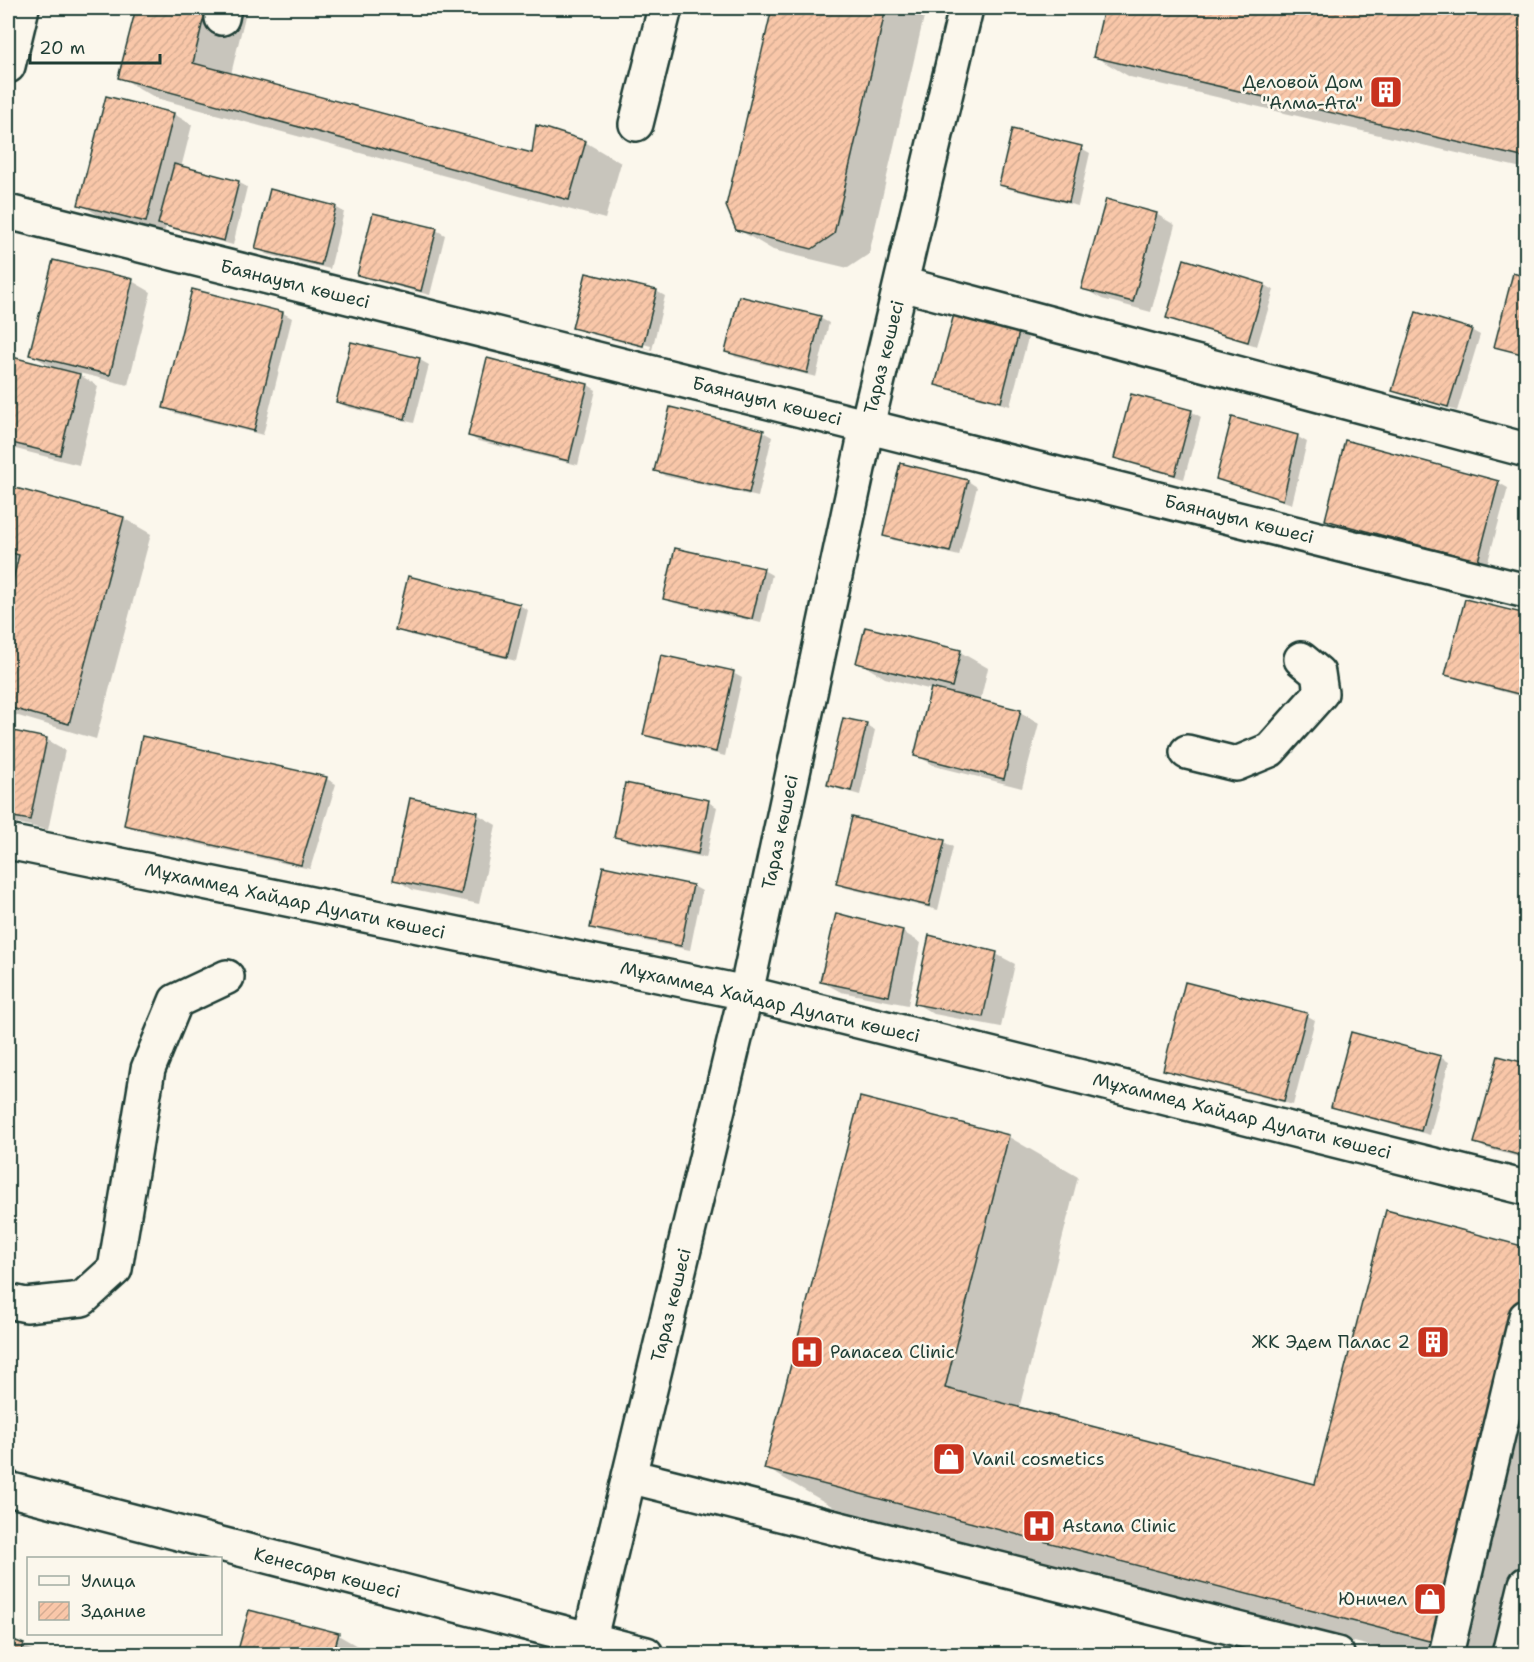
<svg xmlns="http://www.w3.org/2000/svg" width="1534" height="1662" font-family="'Shantell Sans',sans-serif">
  <defs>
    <pattern id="building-hatch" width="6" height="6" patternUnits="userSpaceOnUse" patternTransform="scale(1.5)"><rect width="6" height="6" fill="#f9c7a9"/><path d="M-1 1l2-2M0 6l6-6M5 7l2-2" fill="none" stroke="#d5ac92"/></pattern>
  </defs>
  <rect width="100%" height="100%" fill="#fbf7ec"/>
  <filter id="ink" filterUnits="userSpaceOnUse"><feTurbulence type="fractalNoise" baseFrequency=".0167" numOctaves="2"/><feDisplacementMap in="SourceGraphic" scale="12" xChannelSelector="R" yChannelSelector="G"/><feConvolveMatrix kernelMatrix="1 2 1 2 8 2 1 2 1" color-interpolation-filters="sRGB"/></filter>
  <g filter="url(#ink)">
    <!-- shadow -->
    <path fill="#0003" d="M 137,8 L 247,8 L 231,74 L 533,154 L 585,142 L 621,163 L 605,219 L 156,98 L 120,77 Z
      M 774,8 L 926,8 L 869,254 L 848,268 L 773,250 L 737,229 L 728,206 Z
      M 1106,8 L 1526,8 L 1526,169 L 1130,77 L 1094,56 Z
      M 174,114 L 192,125 L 181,168 L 238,182 L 247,187 L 233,245 L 166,227 L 164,232 L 98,215 L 80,204 Z
      M 1081,148 L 1090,153 L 1078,206 L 1009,189 L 1000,184 Z
      M 335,207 L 344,212 L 330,269 L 266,254 L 257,248 Z
      M 1156,214 L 1175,225 L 1151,312 L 1102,299 L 1083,288 Z
      M 436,230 L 445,235 L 430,295 L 368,279 L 359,274 Z
      M 1185,261 L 1265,285 L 1274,290 L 1257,346 L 1177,322 L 1168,317 Z
      M 1514,275 L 1526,278 L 1526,356 L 1496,346 Z
      M 132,281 L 151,292 L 128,385 L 75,372 L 98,386 L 79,465 L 8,447 L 9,358 L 55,368 L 31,355 Z
      M 193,291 L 283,313 L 292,318 L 263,435 L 174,413 L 165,408 Z
      M 656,291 L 665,296 L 652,350 L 582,332 L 650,349 L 651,346 L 582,328 L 582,331 L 574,327 Z
      M 820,318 L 829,323 L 816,377 L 736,357 L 727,351 Z
      M 1471,330 L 1480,335 L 1457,411 L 1394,390 Z
      M 1019,333 L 1028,338 L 1010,406 L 946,389 L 937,384 Z
      M 420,360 L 429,365 L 414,423 L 347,407 L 338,402 Z
      M 588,385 L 596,390 L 578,465 L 478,441 L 469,436 Z
      M 1132,396 L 1192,412 L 1201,417 L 1184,479 L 1125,462 L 1116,457 Z
      M 1233,419 L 1298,437 L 1307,442 L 1292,504 L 1217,479 Z
      M 763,432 L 772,437 L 758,497 L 665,476 L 656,470 Z
      M 1347,442 L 1499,483 L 1508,488 L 1487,565 L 1335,524 L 1326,519 Z
      M 968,481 L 977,487 L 959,556 L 893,540 L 884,535 Z
      M 8,488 L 123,518 L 151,534 L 96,739 L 8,713 L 8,606 L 19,561 L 8,558 Z
      M 763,570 L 772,575 L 761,623 L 674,603 L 665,598 Z
      M 1466,601 L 1526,616 L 1526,698 L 1456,679 L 1447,674 Z
      M 519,605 L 528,610 L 516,661 L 406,634 L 397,629 Z
      M 960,652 L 988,668 L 980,702 L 1020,712 L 1039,723 L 1022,788 L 935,766 L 916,755 L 932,690 L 885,678 L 858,662 Z
      M 733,673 L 742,678 L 725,756 L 654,739 L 645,734 Z
      M 866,725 L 875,730 L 860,795 L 838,789 L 829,784 Z
      M 8,731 L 46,739 L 65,750 L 48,830 L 8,821 Z
      M 143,738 L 327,779 L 336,784 L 310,869 L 135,830 L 126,825 Z
      M 708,802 L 717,807 L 706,858 L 625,841 L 616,836 Z
      M 477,814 L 496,825 L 479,904 L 413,890 L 395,879 Z
      M 944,842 L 953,847 L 938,910 L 846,888 L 837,883 Z
      M 604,867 L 693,886 L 702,891 L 690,950 L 600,932 L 592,927 Z
      M 903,932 L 921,943 L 908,1005 L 841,992 L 822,982 Z
      M 996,954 L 1015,964 L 1001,1027 L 934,1014 L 915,1003 Z
      M 1306,1015 L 1315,1020 L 1293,1105 L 1174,1074 L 1165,1069 Z
      M 1440,1057 L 1449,1062 L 1430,1135 L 1342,1111 L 1333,1106 Z
      M 1499,1058 L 1526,1065 L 1526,1159 L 1485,1148 L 1476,1143 Z
      M 861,1099 L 1009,1137 L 1078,1177 L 1019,1409 L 1316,1486 L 1387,1212 L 1526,1248 L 1526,1605 L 1514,1654 L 1401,1654 L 835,1508 L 766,1468 Z
      M 250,1612 L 338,1635 L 366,1651 L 365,1654 L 239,1654 Z
      M 8,1640 L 32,1650 L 31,1654 L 8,1654 Z"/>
    <!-- building -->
    <path fill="url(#building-hatch)" stroke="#1f3d34" stroke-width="1.5" d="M 136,8 L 206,8 L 193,63 L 532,153 L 536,125 L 586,141 L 569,200 L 118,78 Z
      M 772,8 L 886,8 L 834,234 L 812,249 L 736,230 L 726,206 Z
      M 1104,8 L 1526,8 L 1526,158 L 1093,57 Z
      M 106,96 L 174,113 L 146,222 L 78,205 Z
      M 1012,129 L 1082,146 L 1069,202 L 999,185 Z
      M 174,164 L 239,181 L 224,241 L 158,224 Z
      M 270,189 L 336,206 L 321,265 L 255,249 Z
      M 1106,199 L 1157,213 L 1133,302 L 1081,289 Z
      M 373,213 L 437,228 L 421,291 L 357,275 Z
      M 1184,259 L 1265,284 L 1248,342 L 1166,318 Z
      M 53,260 L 133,279 L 110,375 L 29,355 Z
      M 586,273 L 657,290 L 643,346 L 572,328 Z
      M 1513,273 L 1526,277 L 1526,355 L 1494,347 Z
      M 192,289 L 283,312 L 254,431 L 163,408 Z
      M 739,296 L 821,316 L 807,373 L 725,352 Z
      M 1416,312 L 1472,329 L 1448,407 L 1392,391 Z
      M 954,314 L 1019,332 L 1001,402 L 935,385 Z
      M 351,342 L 420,358 L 405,419 L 336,402 Z
      M 8,356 L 80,374 L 60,455 L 8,442 Z
      M 487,358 L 588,384 L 569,461 L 468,436 Z
      M 1131,394 L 1192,410 L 1175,475 L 1114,458 Z
      M 670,407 L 764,430 L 749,493 L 654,471 Z
      M 1232,417 L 1298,435 L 1283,500 L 1216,479 Z
      M 1345,440 L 1499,481 L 1478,561 L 1325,520 Z
      M 900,463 L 968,480 L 950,552 L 883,536 Z
      M 8,486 L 124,517 L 69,724 L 8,707 L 8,600 L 19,555 L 8,552 Z
      M 675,548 L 764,568 L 752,619 L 663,599 Z
      M 408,576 L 520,604 L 507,657 L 395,630 Z
      M 1465,599 L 1526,614 L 1526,696 L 1445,675 Z
      M 865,627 L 961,650 L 952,687 L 856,663 Z
      M 661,655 L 734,671 L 716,752 L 643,735 Z
      M 931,688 L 1021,710 L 1004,779 L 914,756 Z
      M 843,718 L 867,723 L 851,791 L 827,785 Z
      M 8,730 L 47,738 L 30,820 L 8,816 Z
      M 142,736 L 327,777 L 301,865 L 124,825 Z
      M 625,783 L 709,800 L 698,854 L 614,837 Z
      M 410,798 L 478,812 L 461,894 L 393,880 Z
      M 852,817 L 945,840 L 929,906 L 836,884 Z
      M 603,866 L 693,885 L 681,946 L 590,928 Z
      M 836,913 L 903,930 L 889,996 L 820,982 Z
      M 929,935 L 997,952 L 983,1017 L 914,1004 Z
      M 1185,982 L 1307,1013 L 1284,1101 L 1163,1070 Z
      M 1351,1032 L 1441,1056 L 1421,1131 L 1331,1107 Z
      M 1498,1056 L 1526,1063 L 1526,1157 L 1474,1143 Z
      M 860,1097 L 1009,1135 L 945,1388 L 1315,1484 L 1386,1210 L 1526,1247 L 1526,1297 L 1437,1643 L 764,1469 Z
      M 249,1610 L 339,1633 L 333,1654 L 237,1654 Z
      M 8,1638 L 24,1644 L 20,1654 L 8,1654 Z"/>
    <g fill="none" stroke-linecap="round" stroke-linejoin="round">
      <!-- minor casing -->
      <g stroke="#1f3d34" stroke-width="38">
        <path id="minor" d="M 222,18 L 224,8
          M 8,66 L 22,8
          M 636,124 L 665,8
          M 8,212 L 1526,591
          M 902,284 L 1526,450
          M 1187,752 L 1236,764 L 1270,750 L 1321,693 L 1318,673 L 1301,659
          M 8,842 L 746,993 L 1526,1188
          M 8,1301 L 26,1305 L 82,1299 L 115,1269 L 148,1069 L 176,1001 L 227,977
          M 629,1476 L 1337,1654
          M 586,1654 L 746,993 L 867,426 L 966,8
          M 1446,1654 L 1526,1317
          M 1509,1654 L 1526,1584"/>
      </g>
      <!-- major casing -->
      <g stroke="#1f3d34" stroke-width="38">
        <path id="major" d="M 8,1489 L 646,1654"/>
      </g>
      <!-- minor -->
      <use href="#minor" stroke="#fbf7ec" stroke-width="33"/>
      <!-- major -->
      <use href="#major" stroke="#fbf7ec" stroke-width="33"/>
    </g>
  </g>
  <!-- icons -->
  <defs>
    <g id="building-square" transform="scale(1.725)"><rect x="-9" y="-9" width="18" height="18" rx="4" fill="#c8321e" stroke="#fbf7ec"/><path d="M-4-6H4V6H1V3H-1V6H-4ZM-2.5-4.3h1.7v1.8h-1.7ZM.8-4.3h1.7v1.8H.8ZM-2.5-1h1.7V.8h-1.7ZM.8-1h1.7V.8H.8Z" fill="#fff"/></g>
    <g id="hospital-square" transform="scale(1.725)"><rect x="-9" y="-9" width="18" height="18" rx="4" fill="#c8321e" stroke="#fbf7ec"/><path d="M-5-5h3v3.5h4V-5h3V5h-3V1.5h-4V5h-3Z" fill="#fff"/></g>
    <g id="shop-square" transform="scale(1.725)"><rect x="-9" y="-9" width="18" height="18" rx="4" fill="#c8321e" stroke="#fbf7ec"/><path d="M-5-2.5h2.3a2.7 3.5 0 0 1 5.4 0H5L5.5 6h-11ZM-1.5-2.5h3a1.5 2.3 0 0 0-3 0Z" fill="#fff"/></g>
  </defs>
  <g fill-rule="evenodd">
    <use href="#building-square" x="1386" y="92"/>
    <use href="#building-square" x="1433" y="1342"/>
    <use href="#hospital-square" x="807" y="1352"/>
    <use href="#shop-square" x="949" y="1459"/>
    <use href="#hospital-square" x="1039" y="1526"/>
    <use href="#shop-square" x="1430" y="1599"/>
  </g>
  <g text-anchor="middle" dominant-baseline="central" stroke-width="5" stroke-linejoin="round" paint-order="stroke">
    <!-- poi labels -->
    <g font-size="18" fill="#1f3d34" stroke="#fbf7ec" text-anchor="end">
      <text x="1363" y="82">Деловой Дом<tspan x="1363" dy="21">"Алма-Ата"</tspan></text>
      <text x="1410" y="1342">ЖК Эдем Палас 2</text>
      <text x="830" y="1352" text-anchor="start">Panacea Clinic</text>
      <text x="972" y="1459" text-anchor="start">Vanil cosmetics</text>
      <text x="1062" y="1526" text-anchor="start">Astana Clinic</text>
      <text x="1407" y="1599">Юничел</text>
    </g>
    <!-- street labels -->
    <g font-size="18" fill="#1f3d34" stroke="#fbf7ec">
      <text transform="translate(295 284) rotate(14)">Баянауыл көшесі</text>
      <text transform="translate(884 357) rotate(-76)">Тараз көшесі</text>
      <text transform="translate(767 401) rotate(14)">Баянауыл көшесі</text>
      <text transform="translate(1239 519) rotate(14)">Баянауыл көшесі</text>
      <text transform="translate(780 832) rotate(-78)">Тараз көшесі</text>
      <text transform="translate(295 901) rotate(12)">Мұхаммед Хайдар Дулати көшесі</text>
      <text transform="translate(770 1002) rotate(13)">Мұхаммед Хайдар Дулати көшесі</text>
      <text transform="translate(1242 1116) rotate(14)">Мұхаммед Хайдар Дулати көшесі</text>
      <text transform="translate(671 1305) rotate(-76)">Тараз көшесі</text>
      <text transform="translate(327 1573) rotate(15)">Кенесары көшесі</text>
    </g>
  </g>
  <!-- margin -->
  <rect width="1534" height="1662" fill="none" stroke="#fbf7ec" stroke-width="30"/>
  <rect x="15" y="15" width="1504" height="1632" fill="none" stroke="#1f3d34" stroke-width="2" filter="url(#ink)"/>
  <!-- legend -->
  <rect x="27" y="1557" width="195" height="78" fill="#fbf7ec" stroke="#a3ada2" stroke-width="1.5"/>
  <rect x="39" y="1576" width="30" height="9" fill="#fbf7ec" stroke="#a3ada2" stroke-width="1.5"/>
  <text x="81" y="1587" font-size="18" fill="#1f3d34">Улица</text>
  <rect x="39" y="1602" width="30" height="18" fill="url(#building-hatch)" stroke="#a3ada2" stroke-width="1.5"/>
  <text x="81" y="1617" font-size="18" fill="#1f3d34">Здание</text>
  <!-- scale -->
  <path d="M30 54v9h130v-9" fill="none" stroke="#1f3d34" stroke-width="3"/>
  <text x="39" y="54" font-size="18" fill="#1f3d34" stroke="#fbf7ec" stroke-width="4.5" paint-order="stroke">20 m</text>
</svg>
